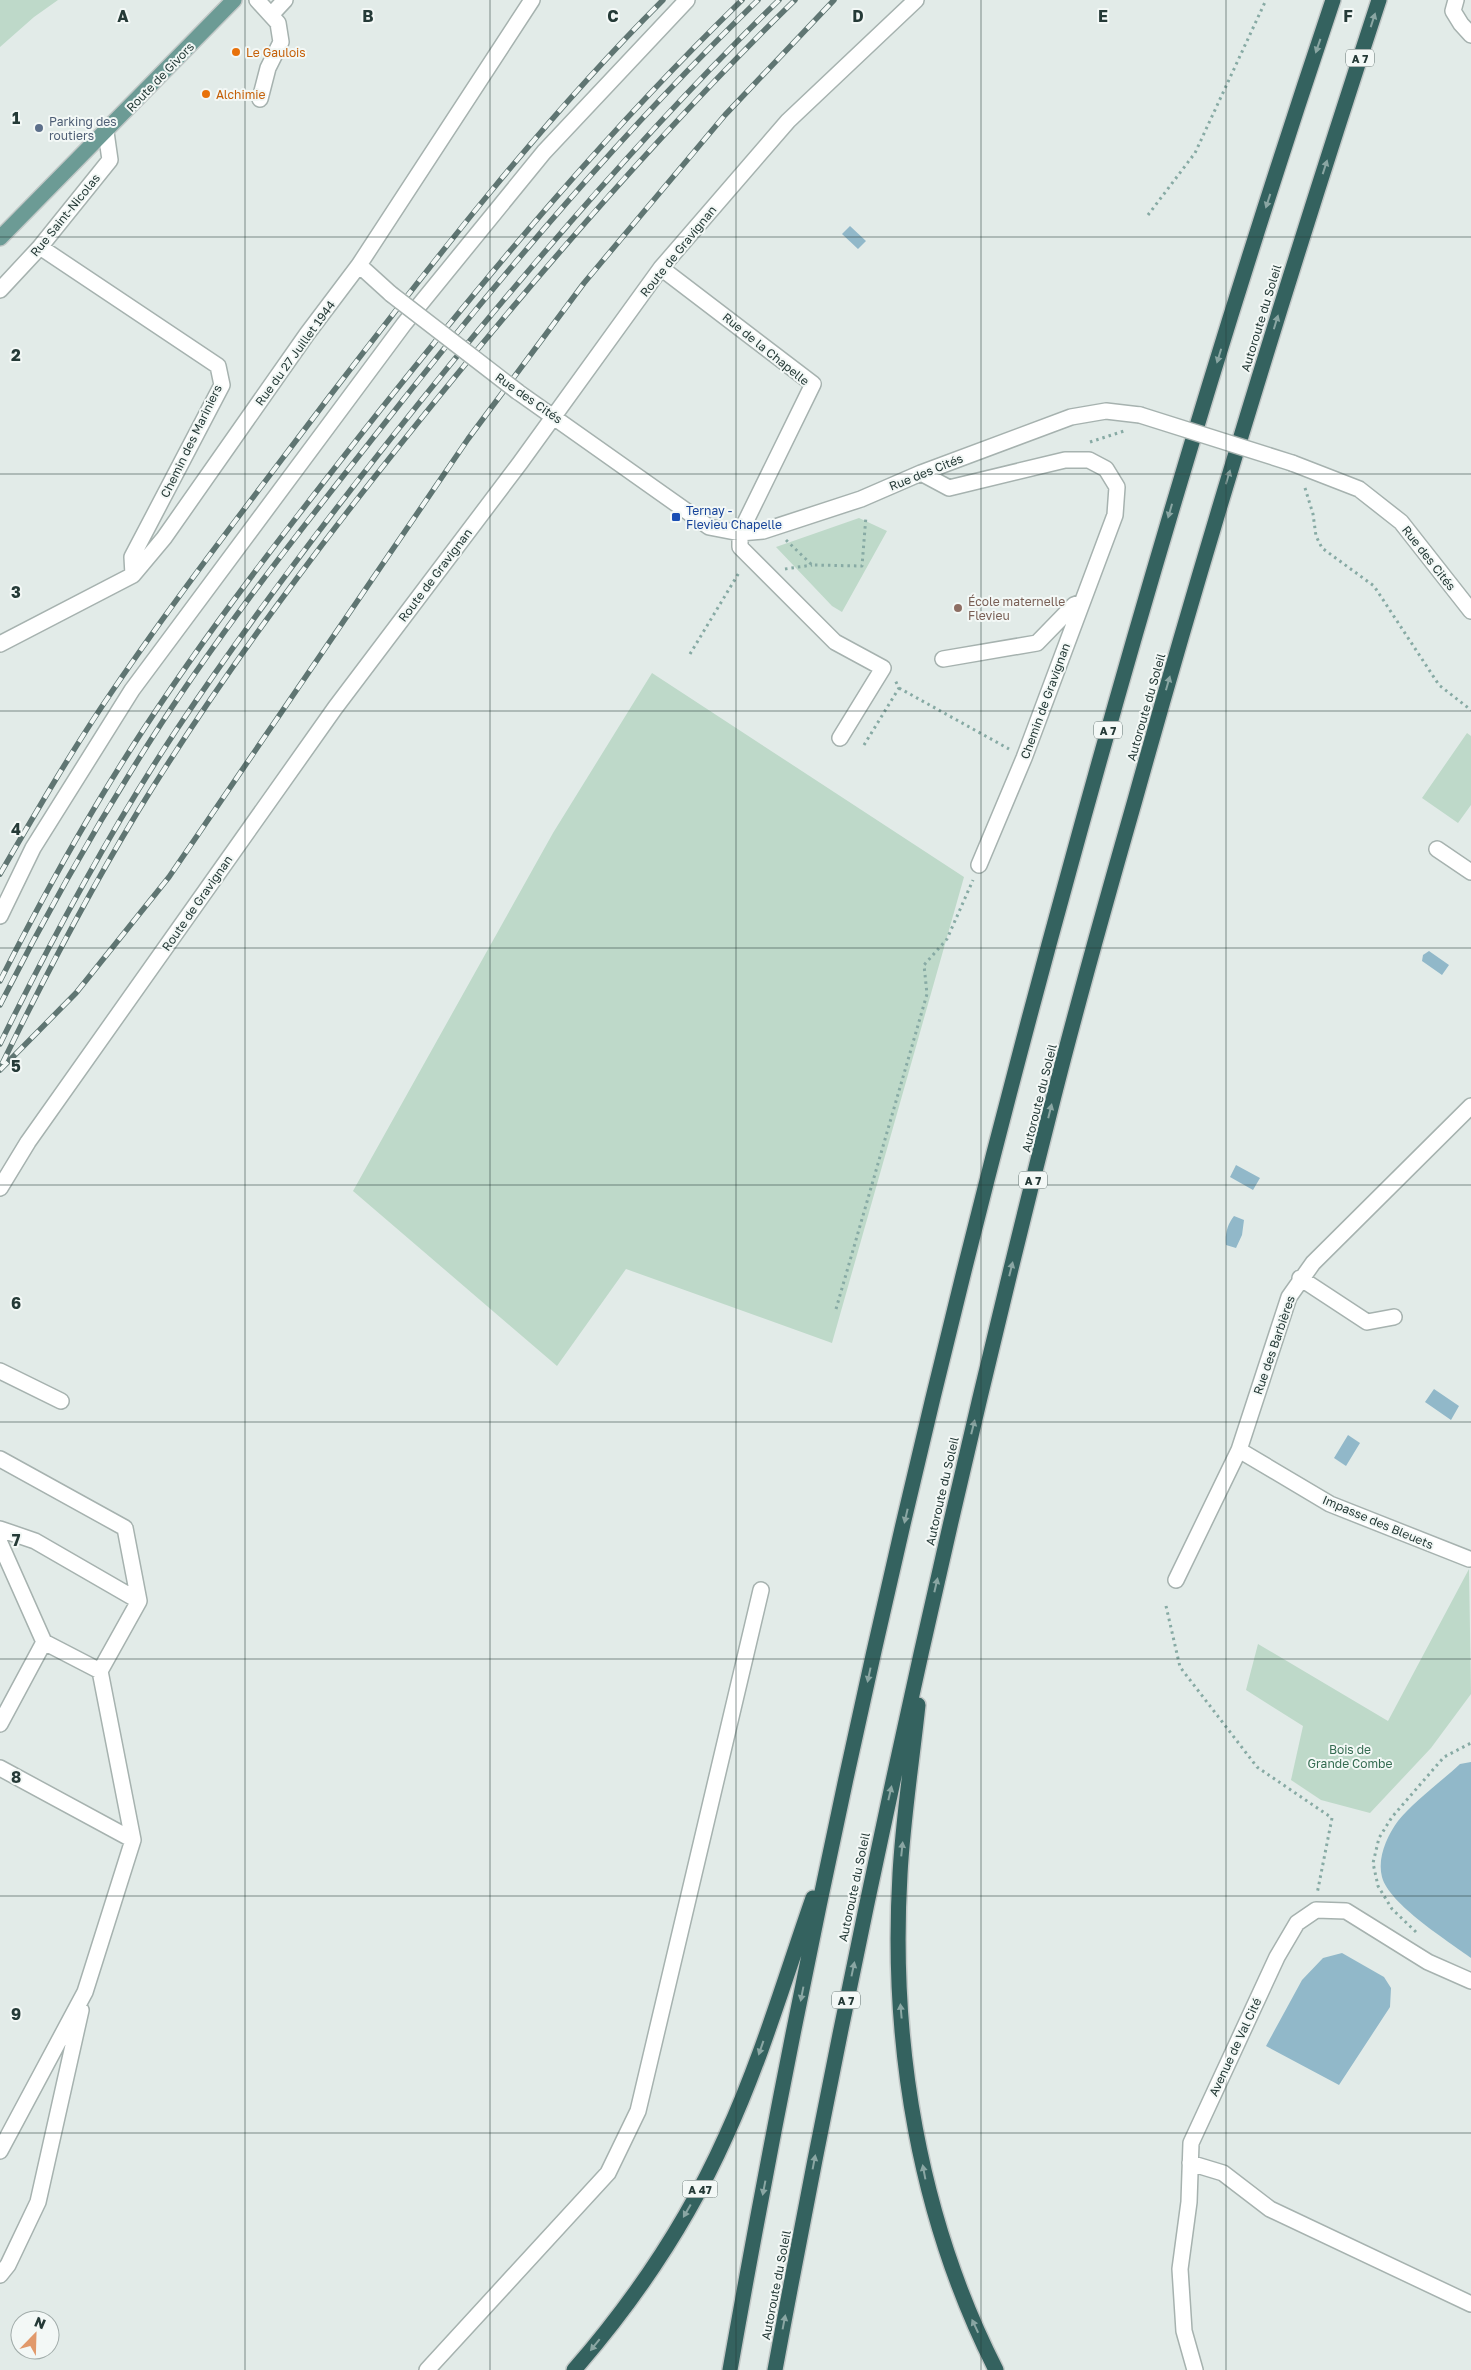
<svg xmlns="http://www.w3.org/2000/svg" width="1471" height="2370" font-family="'Golos Text',sans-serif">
  <rect width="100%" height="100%" fill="#e2ebe8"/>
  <!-- green -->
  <path fill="#bed9c9" d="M 0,0 L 58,0 L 34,17 L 0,47 Z
    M 859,518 L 887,531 L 842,612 L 832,606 L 776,547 Z
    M 652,673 L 964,877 L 832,1343 L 626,1269 L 557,1366 L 353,1191 L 553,833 Z
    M 1467,733 L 1471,736 L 1471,805 L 1458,823 L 1422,798 Z
    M 1469,1569 L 1471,1694 L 1431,1748 L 1370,1813 L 1321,1800 L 1291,1780 L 1303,1726 L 1246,1690 L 1258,1644 L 1388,1721 Z"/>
  <!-- water -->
  <path fill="#91b8c9" d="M 850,226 L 866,241 L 858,249 L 842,234 Z
    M 1429,951 L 1449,965 L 1442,975 L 1422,961 L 1423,955 Z
    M 1236,1165 L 1260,1178 L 1253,1190 L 1230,1177 Z
    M 1234,1216 L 1244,1220 L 1242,1235 L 1236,1248 L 1226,1245 C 1225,1234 1227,1225 1234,1216 Z
    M 1434,1389 L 1459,1406 L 1451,1420 L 1425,1402 Z
    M 1348,1435 L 1360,1443 L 1346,1466 L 1334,1458 Z
    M 1471,1762 L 1471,1958 C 1448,1941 1389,1904 1382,1877 C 1377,1858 1387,1836 1398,1821 C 1412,1803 1443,1780 1460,1764 Z
    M 1342,1953 L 1384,1977 L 1391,1988 L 1390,2007 L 1339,2085 L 1266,2046 L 1302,1980 L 1323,1958 Z"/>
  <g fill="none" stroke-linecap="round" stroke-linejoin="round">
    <!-- minor casing -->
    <g stroke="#a6b2af" stroke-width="18">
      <path id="minor" d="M 257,0 L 278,23 L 281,42 L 268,68 L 260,99
        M 1456,0 L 1453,11 L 1461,24 L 1471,35
        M 271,15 L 285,0
        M 40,247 L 218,366 L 222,385 L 132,557 L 133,575
        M 359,265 L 391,294
        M 661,268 L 813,384 L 740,533 L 740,547 L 835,642 L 883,668 L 840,738
        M 0,290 L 40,247 L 110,160 L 106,132
        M 518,392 L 709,527 L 740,533 L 763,531 L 861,499 L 921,473 L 1071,417 L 1106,411 L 1140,415
        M 1292,463 L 1359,489 L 1401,522 L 1471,611
        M 921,473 L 949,488 L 1065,460 L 1089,460 L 1106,469 L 1117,487 L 1115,515 L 1024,758 L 979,865
        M 0,644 L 133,575 L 164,538 L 307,334 L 359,265 L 532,0
        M 943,659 L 1037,643 L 1074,605 L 1082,602
        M 1437,849 L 1471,872
        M 0,916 L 33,848 L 132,690 L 404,324 L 544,152 L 687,0
        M 0,1188 L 28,1142 L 335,708 L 520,463 L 661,268 L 788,121 L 916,0
        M 1300,1278 L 1367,1322 L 1394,1317
        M 0,1371 L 61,1401
        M 1239,1450 L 1330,1504 L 1469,1559
        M 0,1459 L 125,1528 L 139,1601 L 100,1671 L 44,1642 L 0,1724
        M 0,1529 L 35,1541 L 139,1601
        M 0,1543 L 44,1642
        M 1176,1580 L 1239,1450 L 1289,1297 L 1313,1263 L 1471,1106
        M 100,1671 L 133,1840
        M 0,1768 L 133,1840 L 85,1992 L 0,2151
        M 1190,2163 L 1223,2173 L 1270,2209 L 1471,2304
        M 0,2275 L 8,2265 L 38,2202 L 81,2010
        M 427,2370 L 608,2173 L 638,2111 L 761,1590
        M 1195,2370 L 1184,2331 L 1180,2269 L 1189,2202 L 1191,2143 L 1277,1957 L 1297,1923 L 1316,1910 L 1346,1911 L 1428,1962 L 1471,1981"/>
    </g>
    <!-- major casing -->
    <g stroke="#c2c8c7" stroke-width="18">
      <path id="major" d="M 0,238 L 234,0"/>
    </g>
    <!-- highway casing -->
    <g stroke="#c2c8c7" stroke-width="18">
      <path id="highway" d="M 918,1705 C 912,1761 903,1818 900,1874 C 890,2044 919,2218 996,2370
        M 574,2370 C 635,2300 688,2221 726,2136 C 761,2060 785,1978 813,1898
        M 730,2370 C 819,1865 933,1365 1069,871 C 1149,578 1236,288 1333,0
        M 775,2370 C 854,1942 947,1518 1054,1096 C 1079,997 1107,898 1135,800 C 1210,531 1292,265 1379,0"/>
    </g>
    <!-- path -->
    <path stroke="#87aaa4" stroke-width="3" stroke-dasharray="2.5 4" stroke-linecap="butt" d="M 1148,215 L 1195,153 L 1266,0
      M 1090,442 L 1124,431
      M 1305,488 L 1313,514 L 1316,536 L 1322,548 L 1374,586 L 1439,685 L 1471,710
      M 786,540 L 812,565 L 862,566 L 866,516
      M 785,569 L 812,565
      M 690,654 L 740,571
      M 899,688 L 1009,749
      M 864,745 L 899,688 L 895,680
      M 836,1309 L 927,994 L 924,965 L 947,939 L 973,880
      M 1166,1606 L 1180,1667 L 1257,1767 L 1332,1818 L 1317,1894
      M 1416,1932 L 1392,1909 L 1378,1886 L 1373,1863 L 1379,1838 L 1392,1817 L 1444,1757 L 1471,1743"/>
    <!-- minor -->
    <use href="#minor" stroke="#fff" stroke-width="15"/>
    <!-- major -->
    <use href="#major" stroke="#6c9b95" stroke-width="15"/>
    <!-- highway -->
    <use href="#highway" stroke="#34625f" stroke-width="15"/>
    <!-- rail casing -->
    <g stroke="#5f7572" stroke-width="5.5">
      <path id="rail" d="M 0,874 C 36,812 72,750 113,690 C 181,590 256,494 329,397 C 435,259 540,123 663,0
        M 0,981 C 31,920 63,860 98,802 C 181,663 281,536 381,409 C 494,267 611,127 742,0
        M 0,1005 C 49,908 102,815 161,724 C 230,618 310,518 388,419 C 504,272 624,130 758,0
        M 0,1044 C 53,936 111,829 177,729 C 261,603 354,483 449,366 C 553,239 661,115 779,0
        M 2,1064 C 48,970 97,876 153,787 C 243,644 347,509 454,378 C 562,246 673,119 795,0
        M 0,1070 L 76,993 L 169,877 L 468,439 L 584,283 L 725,115 L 834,0"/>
    </g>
    <!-- rail -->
    <use href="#rail" stroke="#f3f8f6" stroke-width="4" stroke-dasharray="11" stroke-linecap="butt"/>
    <!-- minor-bridge casing -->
    <g stroke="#a6b2af" stroke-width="18" stroke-linecap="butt">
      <path id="minor-bridge" d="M 391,294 L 518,392
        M 1140,415 L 1292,463"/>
    </g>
    <!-- minor-bridge -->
    <use href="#minor-bridge" stroke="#fff" stroke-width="15"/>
  </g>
  <!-- one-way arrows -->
  <defs><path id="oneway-solid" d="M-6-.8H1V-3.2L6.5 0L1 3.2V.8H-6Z" transform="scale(1.25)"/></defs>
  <g fill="#8aa6a3">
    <use href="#oneway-solid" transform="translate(1373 20) rotate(-72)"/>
    <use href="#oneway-solid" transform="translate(1318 46) rotate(109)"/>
    <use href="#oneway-solid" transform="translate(1325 167) rotate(-72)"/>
    <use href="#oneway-solid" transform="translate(1268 201) rotate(108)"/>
    <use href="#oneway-solid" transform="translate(1276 322) rotate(-73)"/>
    <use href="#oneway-solid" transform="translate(1219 356) rotate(107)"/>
    <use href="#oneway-solid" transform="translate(1228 477) rotate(-73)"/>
    <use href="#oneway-solid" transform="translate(1170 511) rotate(106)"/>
    <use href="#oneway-solid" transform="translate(1168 683) rotate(-74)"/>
    <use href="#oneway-solid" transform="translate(1050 1111) rotate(-76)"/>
    <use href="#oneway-solid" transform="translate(1011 1269) rotate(-76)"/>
    <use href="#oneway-solid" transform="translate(973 1427) rotate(-76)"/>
    <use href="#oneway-solid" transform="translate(906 1516) rotate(103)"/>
    <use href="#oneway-solid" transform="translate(936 1585) rotate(-77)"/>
    <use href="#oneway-solid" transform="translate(869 1675) rotate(102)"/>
    <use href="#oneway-solid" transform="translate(890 1793) rotate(-77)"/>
    <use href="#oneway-solid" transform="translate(902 1849) rotate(-84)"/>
    <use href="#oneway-solid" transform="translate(853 1969) rotate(-78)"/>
    <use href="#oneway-solid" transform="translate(802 1994) rotate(101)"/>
    <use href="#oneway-solid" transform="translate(901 2011) rotate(-95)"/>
    <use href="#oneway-solid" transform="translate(761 2048) rotate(109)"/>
    <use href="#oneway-solid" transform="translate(814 2162) rotate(-79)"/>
    <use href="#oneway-solid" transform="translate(924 2172) rotate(-101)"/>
    <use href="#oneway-solid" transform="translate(764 2188) rotate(101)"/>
    <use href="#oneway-solid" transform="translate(687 2211) rotate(120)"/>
    <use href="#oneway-solid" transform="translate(784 2322) rotate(-79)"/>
    <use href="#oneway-solid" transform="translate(975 2326) rotate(-115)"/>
    <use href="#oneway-solid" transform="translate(595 2345) rotate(129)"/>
  </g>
  <!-- grid -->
  <path fill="none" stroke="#253a37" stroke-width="1" stroke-opacity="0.55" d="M 245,0 L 245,2370M 490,0 L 490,2370M 736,0 L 736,2370M 981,0 L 981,2370M 1226,0 L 1226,2370M 0,237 L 1471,237M 0,474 L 1471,474M 0,711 L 1471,711M 0,948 L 1471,948M 0,1185 L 1471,1185M 0,1422 L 1471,1422M 0,1659 L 1471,1659M 0,1896 L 1471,1896M 0,2133 L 1471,2133"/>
  <!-- markers -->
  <g fill="#e8710a" stroke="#f3f8f6" stroke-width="2">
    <circle cx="236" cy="52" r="5"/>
    <circle cx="206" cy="94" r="5"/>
  </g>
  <circle fill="#5c6f8a" stroke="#f3f8f6" stroke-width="2" cx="39" cy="128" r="5"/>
  <rect fill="#1a4fb4" stroke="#f3f8f6" stroke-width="2" x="671" y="512" width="10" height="10" rx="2.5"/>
  <circle fill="#8d6e63" stroke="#f3f8f6" stroke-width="2" cx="958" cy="608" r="5"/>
  <g text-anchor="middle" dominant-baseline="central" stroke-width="4" stroke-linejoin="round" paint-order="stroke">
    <!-- shield labels -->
    <g fill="#f3f8f6" stroke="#637370" stroke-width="1">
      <rect x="1346" y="49.5" width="28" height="17" rx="4"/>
      <rect x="1094" y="721.5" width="28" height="17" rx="4"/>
      <rect x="1019" y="1171.5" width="28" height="17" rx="4"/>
      <rect x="832" y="1991.5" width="28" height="17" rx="4"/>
      <rect x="682.5" y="2180.5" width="35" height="17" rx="4"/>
    </g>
    <g font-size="11" font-weight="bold" fill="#253a37">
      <text x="1360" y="58">A 7</text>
      <text x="1108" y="730">A 7</text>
      <text x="1033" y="1180">A 7</text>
      <text x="846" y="2000">A 7</text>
      <text x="700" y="2189">A 47</text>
    </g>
    <!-- food labels -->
    <g font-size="12" fill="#c56008" stroke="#f3f8f6" text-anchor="start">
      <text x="246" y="52">Le Gaulois</text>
      <text x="216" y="94">Alchimie</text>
    </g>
    <!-- street labels -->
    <g font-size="12" fill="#253a37" stroke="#f3f8f6">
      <text transform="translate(160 77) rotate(-46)">Route de Givors</text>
      <text transform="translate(65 215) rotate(-51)">Rue Saint-Nicolas</text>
      <text transform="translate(678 251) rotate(-51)">Route de Gravignan</text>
      <text transform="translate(1261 318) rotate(-73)">Autoroute du Soleil</text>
      <text transform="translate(766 349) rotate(39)">Rue de la Chapelle</text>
      <text transform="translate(295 353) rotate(-54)">Rue du 27 Juillet 1944</text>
      <text transform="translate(529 398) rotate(35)">Rue des Cités</text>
      <text transform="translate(191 441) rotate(-64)">Chemin des Mariniers</text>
      <text transform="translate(926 472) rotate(-22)">Rue des Cités</text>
      <text transform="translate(1429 558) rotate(52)">Rue des Cités</text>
      <text transform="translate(435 575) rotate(-53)">Route de Gravignan</text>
      <text transform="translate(1045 701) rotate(-70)">Chemin de Gravignan</text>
      <text transform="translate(1146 707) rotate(-74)">Autoroute du Soleil</text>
      <text transform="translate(197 903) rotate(-55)">Route de Gravignan</text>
      <text transform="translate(1039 1098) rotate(-76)">Autoroute du Soleil</text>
      <text transform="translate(1274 1345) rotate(-71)">Rue des Barbières</text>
      <text transform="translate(942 1491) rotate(-77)">Autoroute du Soleil</text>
      <text transform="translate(1378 1522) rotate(23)">Impasse des Bleuets</text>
      <text transform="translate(854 1887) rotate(-78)">Autoroute du Soleil</text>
      <text transform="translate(1235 2047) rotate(-65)">Avenue de Val Cité</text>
      <text transform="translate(776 2285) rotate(-79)">Autoroute du Soleil</text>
    </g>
    <!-- service labels -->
    <g font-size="12" fill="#4e5e75" stroke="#f3f8f6" text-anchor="start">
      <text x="49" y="121">Parking des<tspan x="49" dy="14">routiers</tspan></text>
    </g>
    <!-- transit labels -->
    <g font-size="12" fill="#164399" stroke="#f3f8f6" text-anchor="start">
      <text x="686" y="510">Ternay -<tspan x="686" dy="14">Flevieu Chapelle</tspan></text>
    </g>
    <!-- education labels -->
    <g font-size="12" fill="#785e54" stroke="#f3f8f6" text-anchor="start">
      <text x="968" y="601">École maternelle<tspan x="968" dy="14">Flevieu</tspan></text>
    </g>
    <!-- park labels -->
    <g font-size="12" fill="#346b51" stroke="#f3f8f6">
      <text x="1350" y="1749">Bois de<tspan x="1350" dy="14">Grande Combe</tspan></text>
    </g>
  </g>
  <g font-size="16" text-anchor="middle" font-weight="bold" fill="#253a37" stroke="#f3f8f6" stroke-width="4" stroke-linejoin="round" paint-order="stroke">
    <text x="123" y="22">A</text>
    <text x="368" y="22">B</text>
    <text x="613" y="22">C</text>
    <text x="858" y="22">D</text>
    <text x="1103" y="22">E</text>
    <text x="1348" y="22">F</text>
    <text x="16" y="124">1</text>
    <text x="16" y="361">2</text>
    <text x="16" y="598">3</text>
    <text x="16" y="835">4</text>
    <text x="16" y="1072">5</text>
    <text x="16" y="1309">6</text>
    <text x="16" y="1546">7</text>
    <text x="16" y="1783">8</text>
    <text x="16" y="2020">9</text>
  </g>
  <!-- north arrow -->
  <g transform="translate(35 2335) rotate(23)"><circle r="24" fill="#f3f8f6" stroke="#a1acaa"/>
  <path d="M0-4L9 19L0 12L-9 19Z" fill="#e1996b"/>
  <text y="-8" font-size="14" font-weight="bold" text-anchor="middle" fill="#253a37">N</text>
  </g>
</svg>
